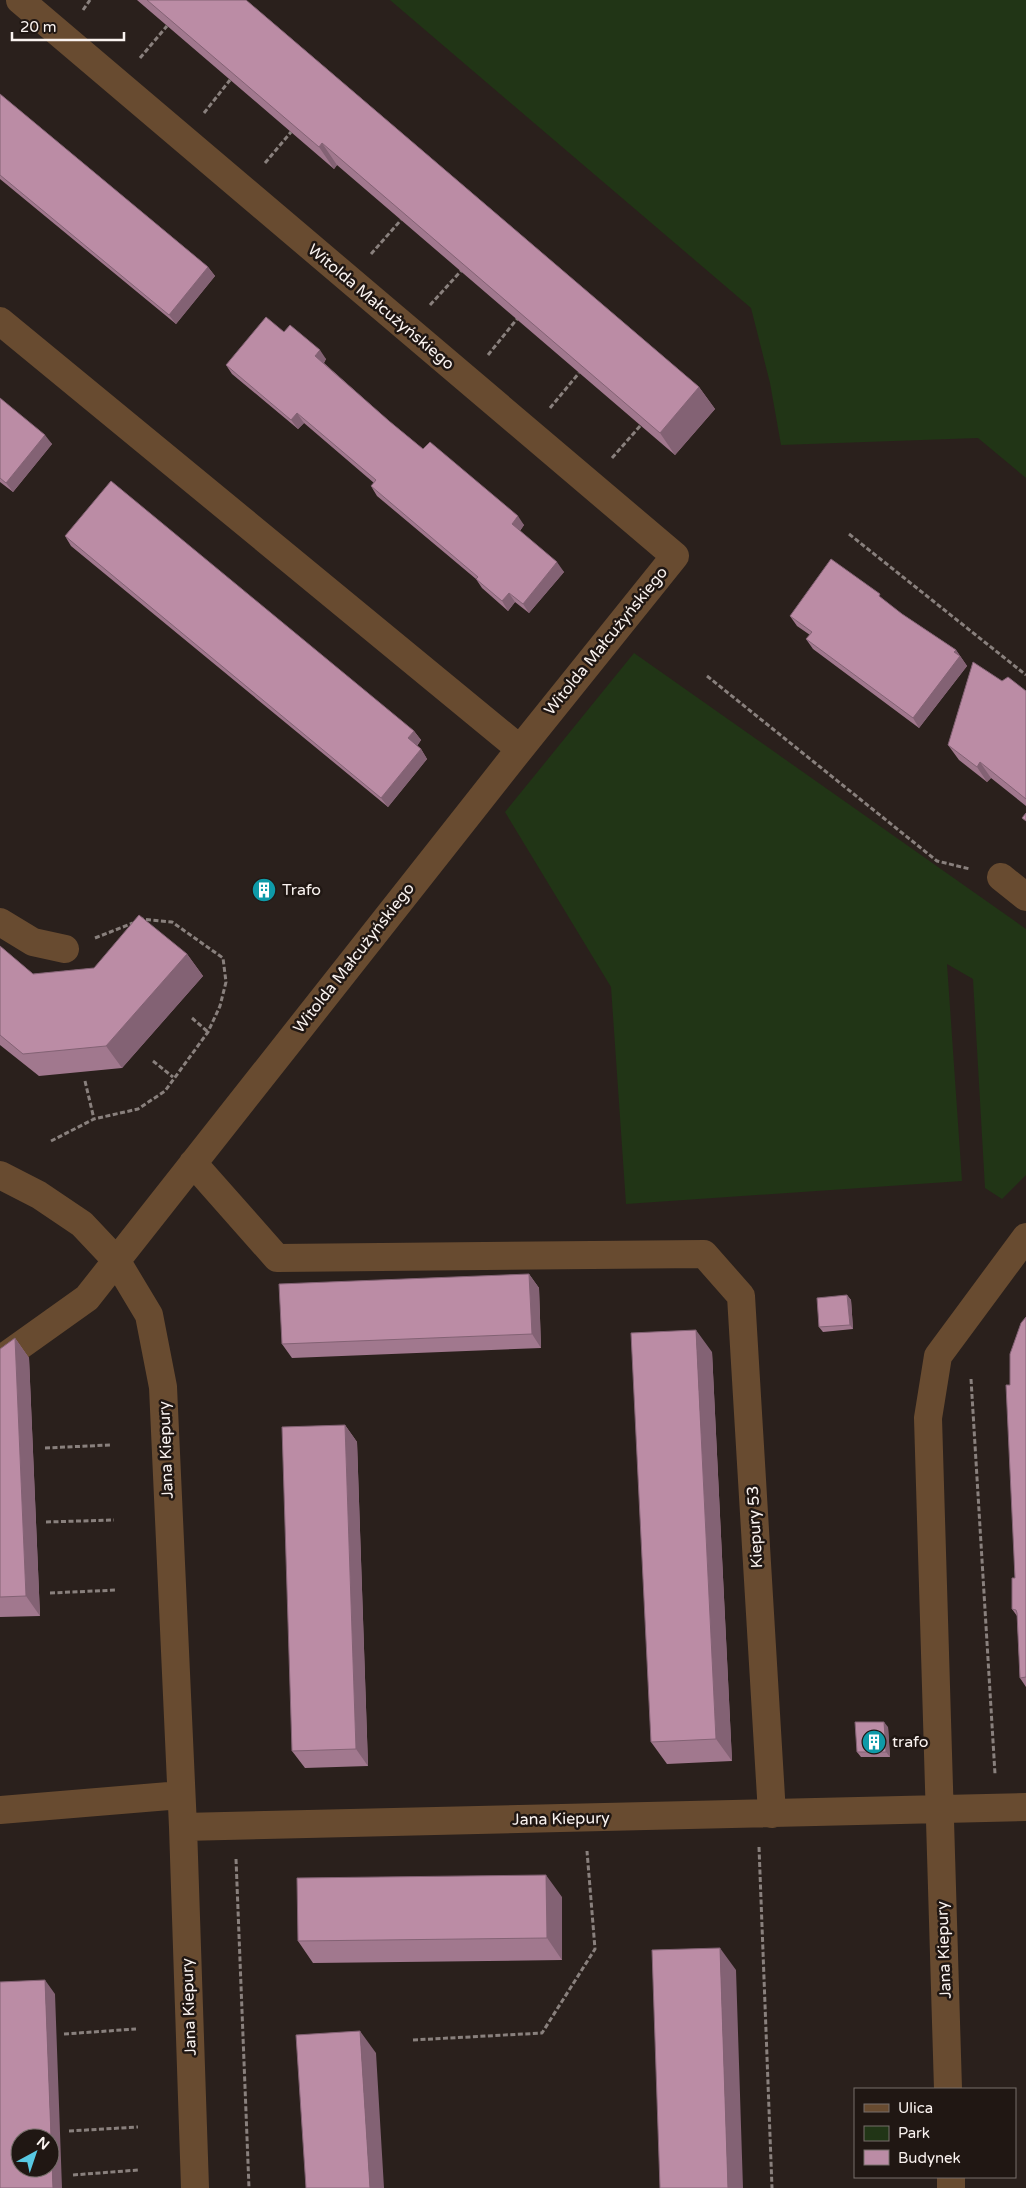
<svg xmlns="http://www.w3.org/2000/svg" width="1026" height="2188" font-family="'Varela Round',sans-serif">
  <rect width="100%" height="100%" fill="#2a201c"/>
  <!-- green -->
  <path fill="#213516" d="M 390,0 L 1026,0 L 1026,478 L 978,438 L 781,445 L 770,383 L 751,308 Z
    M 634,653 L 1026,929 L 1026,1175 L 1002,1199 L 985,1188 L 973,979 L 947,964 L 962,1181 L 626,1204 L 611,987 L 505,812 Z"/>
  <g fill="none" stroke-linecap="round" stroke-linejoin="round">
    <!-- path -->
    <path stroke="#89807d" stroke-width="3" stroke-dasharray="5 2.5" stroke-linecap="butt" d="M 83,10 L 90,0
      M 140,58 L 167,26
      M 204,113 L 230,80
      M 265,163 L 291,132
      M 371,254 L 401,220
      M 430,305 L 461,271
      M 488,355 L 517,319
      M 550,408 L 579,373
      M 612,458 L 641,425
      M 849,534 L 1026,675
      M 707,676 L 937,861 L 970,869
      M 95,938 L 133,923
      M 192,1018 L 208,1032
      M 153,1061 L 173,1077
      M 85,1081 L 94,1119
      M 51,1141 L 94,1119 L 138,1109 L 165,1091 L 208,1032 L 220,1006 L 226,982 L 223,958 L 172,922 L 141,919
      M 971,1379 L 995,1774
      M 45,1448 L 110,1445
      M 46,1522 L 114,1520
      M 50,1593 L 117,1590
      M 759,1847 L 772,2188
      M 236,1859 L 249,2188
      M 64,2034 L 136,2029
      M 413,2040 L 542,2033 L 595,1949 L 587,1851
      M 69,2131 L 138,2127
      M 73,2175 L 138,2170"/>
    <!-- minor -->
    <path stroke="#684b30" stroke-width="28" d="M 0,321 L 520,749
      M 1001,877 L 1026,897
      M 0,922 L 33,942 L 65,949
      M 193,1163 L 277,1258 L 704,1254 L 741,1296 L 772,1814
      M 0,1175 L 39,1195 L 82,1224 L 116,1260 L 149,1315 L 163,1387 L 183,1827 L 195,2188
      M 0,1360 L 87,1298 L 520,749 L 675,556 L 20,0
      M 0,1810 L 181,1795
      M 183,1827 L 1026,1807
      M 948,2089 L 928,1418 L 938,1356 L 1026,1237
      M 951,2177 L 951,2188"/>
  </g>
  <!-- wall -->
  <path fill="#a1788e" d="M 137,0 L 246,0 L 699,387 L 715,409 L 675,455 L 337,165 L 334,169 Z
    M 0,94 L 208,267 L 215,276 L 176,324 L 0,179 Z
    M 284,332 L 326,359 L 324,363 L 389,421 L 423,449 L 524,525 L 520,531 L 564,572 L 529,613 L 515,602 L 508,611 L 482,588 L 476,579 L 377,496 L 371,486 L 374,483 L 304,423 L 298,429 L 232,374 L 226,365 Z
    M 0,398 L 52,444 L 13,492 L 0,482 Z
    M 65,536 L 414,731 L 421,740 L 417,746 L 421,749 L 427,759 L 388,807 L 71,546 Z
    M 884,601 L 902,614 L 956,650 L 967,666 L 919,728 L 813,649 L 806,639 L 810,635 L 797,626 L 790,616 Z
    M 1002,681 L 1026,691 L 1026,806 L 991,778 L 987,782 L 959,760 L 948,745 Z
    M 0,946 L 33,974 L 94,968 L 187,954 L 203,976 L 122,1068 L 39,1076 L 0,1045 Z
    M 529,1274 L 539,1288 L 541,1348 L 292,1358 L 282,1344 Z
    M 847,1295 L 851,1300 L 853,1329 L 823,1332 L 819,1327 Z
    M 1026,1317 L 1026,1687 L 1020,1678 L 1017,1616 L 1012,1609 L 1015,1578 L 1010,1385 Z
    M 15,1338 L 29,1358 L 40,1616 L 0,1617 L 0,1349 Z
    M 712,1352 L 732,1761 L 667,1764 L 651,1742 Z
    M 345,1425 L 357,1442 L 368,1766 L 305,1768 L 292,1751 Z
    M 888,1727 L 890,1757 L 861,1757 L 857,1752 Z
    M 562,1897 L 562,1960 L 313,1963 L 298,1941 Z"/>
  <!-- shaded-wall -->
  <path fill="#836274" d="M 322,143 L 337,165 L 334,169 L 319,147 Z
    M 208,267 L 215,276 L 176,324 L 169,315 Z
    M 320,350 L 326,359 L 322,365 L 315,356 Z
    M 699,387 L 715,409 L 675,455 L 660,433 Z
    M 297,413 L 304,423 L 298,429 L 291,420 Z
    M 45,435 L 52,444 L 13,492 L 6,483 Z
    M 518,516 L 524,525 L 518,533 L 512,524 Z
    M 557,562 L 564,572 L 529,613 L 523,604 Z
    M 509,593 L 515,602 L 508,611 L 502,601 Z
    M 956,650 L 967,666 L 919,728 L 913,718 Z
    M 414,731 L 421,740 L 415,748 L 408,738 Z
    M 421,749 L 427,759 L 388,807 L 381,798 Z
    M 980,762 L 991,778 L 987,782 L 977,767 Z
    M 187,954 L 203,976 L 122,1068 L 106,1046 Z
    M 529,1274 L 539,1288 L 541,1348 L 532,1334 Z
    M 847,1295 L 851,1300 L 853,1329 L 850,1325 Z
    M 696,1330 L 712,1352 L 732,1761 L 716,1739 Z
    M 15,1338 L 29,1358 L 40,1616 L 26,1596 Z
    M 345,1425 L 357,1442 L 368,1766 L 356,1749 Z
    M 884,1722 L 888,1727 L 890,1757 L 886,1752 Z
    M 546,1875 L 562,1897 L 562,1960 L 547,1938 Z
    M 720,1948 L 736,1970 L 743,2188 L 728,2188 Z
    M 45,1980 L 55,1994 L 62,2188 L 53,2188 Z
    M 360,2031 L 376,2053 L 384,2188 L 370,2188 Z"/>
  <!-- building -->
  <path fill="#bb8ca5" stroke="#836274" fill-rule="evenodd" d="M 147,0 L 246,0 L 699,387 L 660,433 L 322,143 L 319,147 Z
    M 0,94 L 208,267 L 169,315 L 0,175 Z
    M 266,317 L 284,332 L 290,325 L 320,350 L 315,356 L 389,421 L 423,449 L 430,442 L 518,516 L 512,524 L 557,562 L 523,604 L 509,593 L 502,601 L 476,579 L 478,577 L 371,486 L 376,480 L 297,413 L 291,420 L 226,365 Z
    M 0,398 L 45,435 L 6,483 L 0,478 Z
    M 111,481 L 414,731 L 408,738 L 421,749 L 381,798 L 65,536 Z
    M 831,559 L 880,594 L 879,596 L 902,614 L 956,650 L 954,652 L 960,656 L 913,718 L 806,639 L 812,632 L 790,616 Z
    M 973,662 L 1002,681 L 1008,677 L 1026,691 L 1026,799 L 980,762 L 977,767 L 948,745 Z
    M 1026,813 L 1026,821 L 1022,818 Z
    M 139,915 L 187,954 L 106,1046 L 23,1054 L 0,1035 L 0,946 L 33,974 L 94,968 Z
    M 529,1274 L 532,1334 L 282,1344 L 279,1284 Z
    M 847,1295 L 850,1325 L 819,1327 L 817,1298 Z
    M 1026,1317 L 1026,1677 L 1020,1678 L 1017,1613 L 1016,1610 L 1012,1609 L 1012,1578 L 1015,1578 L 1006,1385 L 1010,1385 L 1010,1354 L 1021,1323 Z
    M 696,1330 L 716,1739 L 651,1742 L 631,1333 Z
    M 15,1338 L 26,1596 L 0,1597 L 0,1349 Z
    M 345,1425 L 356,1749 L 292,1751 L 282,1427 Z
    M 855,1722 L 884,1722 L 886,1752 L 857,1752 Z
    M 546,1875 L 547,1938 L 298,1941 L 297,1878 Z
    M 720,1948 L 728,2188 L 660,2188 L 652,1950 Z
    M 45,1980 L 53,2188 L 0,2188 L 0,1982 ZM 20,2138 L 50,2138 L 50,2168 L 20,2168 Z
    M 360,2031 L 370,2188 L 306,2188 L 296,2035 Z"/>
  <!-- icons -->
  <defs>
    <g id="building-disc" transform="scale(1.25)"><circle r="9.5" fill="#0f9aa8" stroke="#201713"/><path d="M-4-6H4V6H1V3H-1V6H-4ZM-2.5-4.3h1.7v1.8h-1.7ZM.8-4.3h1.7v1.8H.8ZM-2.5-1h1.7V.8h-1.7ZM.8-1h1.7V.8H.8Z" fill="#fff"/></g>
  </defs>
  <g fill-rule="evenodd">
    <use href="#building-disc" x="264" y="890"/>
    <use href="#building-disc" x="874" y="1742"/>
  </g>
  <g text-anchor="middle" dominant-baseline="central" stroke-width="5" stroke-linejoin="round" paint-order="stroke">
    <!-- street labels -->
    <g font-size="16" fill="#faf3f0" stroke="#201713">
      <text transform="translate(381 307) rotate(40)">Witolda Małcużyńskiego</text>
      <text transform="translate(606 641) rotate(-51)">Witolda Małcużyńskiego</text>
      <text transform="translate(354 958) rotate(-52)">Witolda Małcużyńskiego</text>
      <text transform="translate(166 1450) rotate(-92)">Jana Kiepury</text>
      <text transform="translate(755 1527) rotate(-93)">Kiepury 53</text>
      <text transform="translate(561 1819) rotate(-1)">Jana Kiepury</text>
      <text transform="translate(944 1950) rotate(-92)">Jana Kiepury</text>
      <text transform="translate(189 2007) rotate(-92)">Jana Kiepury</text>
    </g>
    <!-- poi labels -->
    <g font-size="16" fill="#faf3f0" stroke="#201713" text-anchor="start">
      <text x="282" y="890">Trafo</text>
      <text x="892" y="1742">trafo</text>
    </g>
  </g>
  <!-- legend -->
  <rect x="854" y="2088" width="162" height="90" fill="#201713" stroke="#776f6b"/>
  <rect x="864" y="2104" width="25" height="8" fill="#684b30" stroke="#776f6b"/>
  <text x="898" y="2113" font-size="15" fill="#faf3f0">Ulica</text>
  <rect x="864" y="2126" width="25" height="15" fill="#213516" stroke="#776f6b"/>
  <text x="898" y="2138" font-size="15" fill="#faf3f0">Park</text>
  <rect x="864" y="2150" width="25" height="15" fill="#bb8ca5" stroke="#776f6b"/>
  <text x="898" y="2163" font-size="15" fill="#faf3f0">Budynek</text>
  <!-- north arrow -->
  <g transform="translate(35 2153) rotate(40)"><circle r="24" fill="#201713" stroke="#776f6b"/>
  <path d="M0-4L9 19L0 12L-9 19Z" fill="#58c9e3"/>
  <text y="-8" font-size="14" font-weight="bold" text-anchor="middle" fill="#faf3f0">N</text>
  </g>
  <!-- scale -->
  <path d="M12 32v8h112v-8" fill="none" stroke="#faf3f0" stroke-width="2.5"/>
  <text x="20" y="32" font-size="15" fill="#faf3f0" stroke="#201713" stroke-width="4" paint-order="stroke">20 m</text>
</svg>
